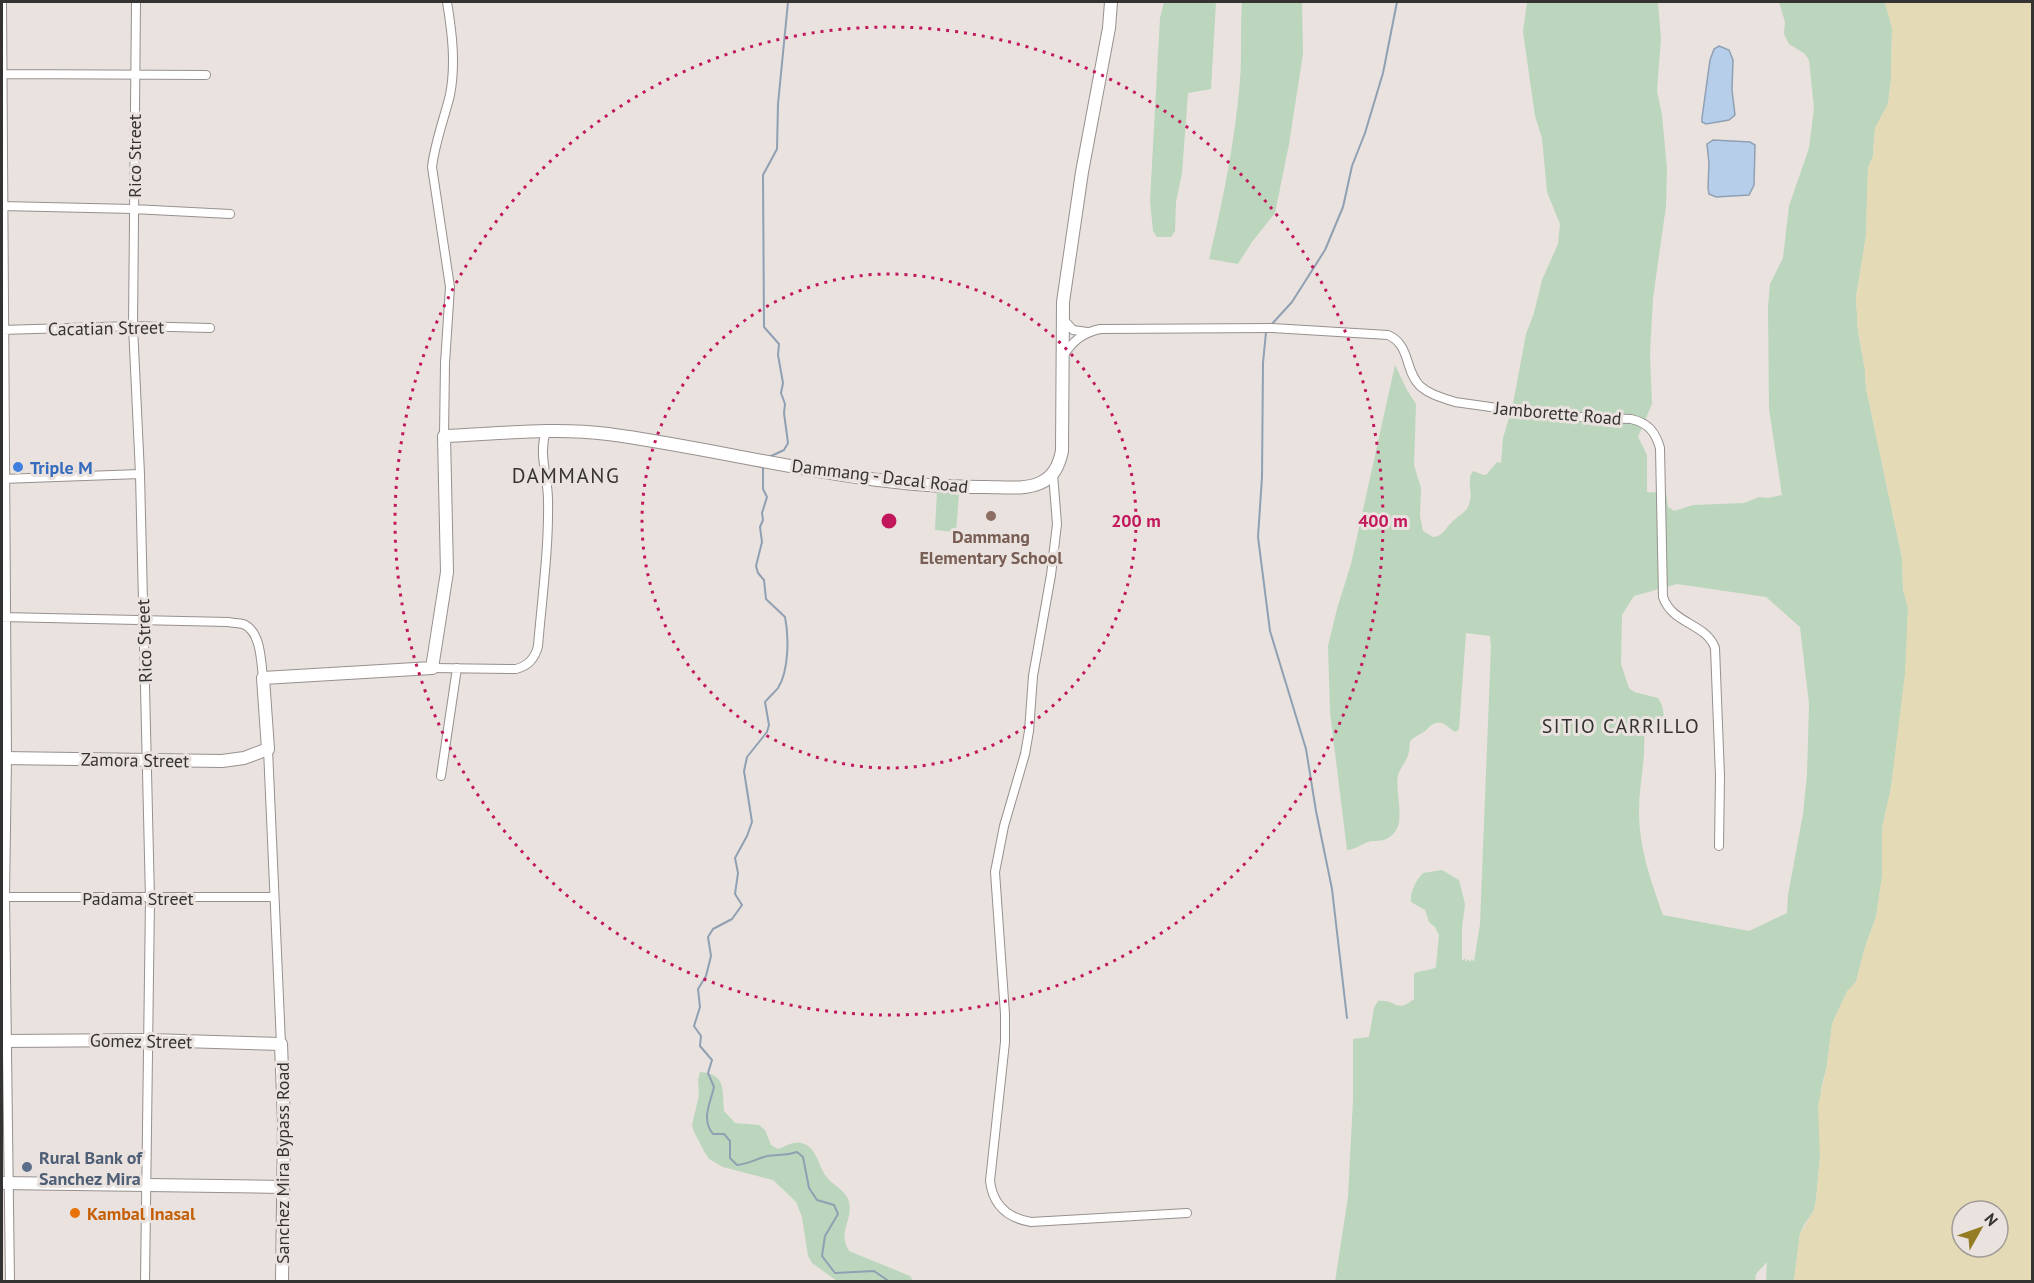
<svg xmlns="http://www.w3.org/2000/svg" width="2034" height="1283" font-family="'PT Sans',sans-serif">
  <rect width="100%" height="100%" fill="#e9e2df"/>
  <!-- green -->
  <path fill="#bbd6bc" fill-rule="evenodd" d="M 1164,2 L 1216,2 L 1211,89 L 1188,93 L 1182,173 L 1176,202 L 1175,231 L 1171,237 L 1157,237 L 1153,231 L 1150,201 L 1160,18 Z
    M 1242,2 L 1302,2 L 1303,54 L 1289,144 L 1275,213 L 1252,242 L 1238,264 L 1209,259 C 1223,201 1235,141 1240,81 C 1242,54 1240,28 1242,2 Z
    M 1527,2 L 1658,2 L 1661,38 L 1657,91 L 1662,115 L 1667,169 L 1666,206 L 1653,298 L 1650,353 L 1652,404 L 1638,437 L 1647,455 L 1647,492 L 1666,493 L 1668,507 L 1674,511 L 1693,505 L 1744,503 L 1759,497 L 1768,498 L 1782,495 L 1769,409 L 1768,307 L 1770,284 L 1783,258 L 1789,206 L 1809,148 L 1814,108 L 1809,60 L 1805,54 L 1789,44 L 1784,34 L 1785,22 L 1779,2 L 1885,2 L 1892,28 L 1891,80 L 1888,104 L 1875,128 L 1873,156 L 1868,168 L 1866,236 L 1856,297 L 1858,331 L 1865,370 L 1866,388 L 1902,558 L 1903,589 L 1908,608 L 1906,670 L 1891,788 L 1882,828 L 1882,877 L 1876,917 L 1865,947 L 1856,982 L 1847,992 L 1832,1024 L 1827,1065 L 1821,1089 L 1820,1156 L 1816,1200 L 1814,1210 L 1804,1225 L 1800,1234 L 1794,1281 L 1766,1281 L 1767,1262 L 1756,1274 L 1755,1282 L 1335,1282 L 1348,1197 L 1353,1100 L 1353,1039 L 1369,1037 L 1374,1008 L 1378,1001 C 1397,999 1395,1014 1414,999 L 1414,974 C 1420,969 1429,972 1436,967 L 1439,935 L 1435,927 L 1429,922 L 1425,910 L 1411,902 C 1410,891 1416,881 1423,873 L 1442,870 L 1459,880 L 1465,904 L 1462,928 L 1462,961 L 1465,958 L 1466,962 L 1468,959 L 1470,962 L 1472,959 L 1474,962 L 1480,924 L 1491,646 L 1490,636 L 1466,633 L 1459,729 L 1456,732 C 1450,730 1447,724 1441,723 C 1430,721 1429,730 1422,733 C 1402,744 1414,741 1407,758 C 1404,764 1400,769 1398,775 C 1394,794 1410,829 1386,839 C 1380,842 1373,840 1368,842 C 1359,845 1357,849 1347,850 L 1330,712 L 1328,646 L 1337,609 L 1351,564 L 1395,365 L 1407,390 L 1416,404 L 1414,465 L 1421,488 L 1420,516 L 1423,531 L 1433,537 C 1443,536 1444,530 1451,523 C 1456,517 1464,514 1468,507 C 1475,493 1465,481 1473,471 L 1484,475 L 1487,474 L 1497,462 L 1501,463 L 1503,438 L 1513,404 L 1526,334 L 1534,313 L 1542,280 L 1558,244 L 1560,224 L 1547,192 L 1542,138 L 1535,116 L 1523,32 ZM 1677,584 L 1766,597 L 1800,627 L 1809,704 L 1807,775 L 1803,814 L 1788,895 L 1787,913 L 1749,931 L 1663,915 C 1651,881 1639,848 1639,811 C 1639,785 1646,759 1644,732 L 1648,728 L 1661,724 C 1666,716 1663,705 1658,698 L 1634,692 L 1629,688 L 1621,664 L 1622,615 L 1634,596 Z
    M 937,491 L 959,493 L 956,532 L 935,530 Z
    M 700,1072 C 727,1074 722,1090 724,1111 L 735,1123 L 759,1125 L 765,1130 L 771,1145 L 778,1149 C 785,1147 793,1141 801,1143 C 816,1146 818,1164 825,1175 C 832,1185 846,1190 849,1202 C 853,1222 837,1232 849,1251 L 910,1276 L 913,1281 L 837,1281 L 812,1263 L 808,1256 L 802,1217 L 796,1202 L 790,1196 L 773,1180 L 723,1167 L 709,1159 L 705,1153 L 694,1132 L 692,1125 L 699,1095 L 698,1080 Z"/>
  <!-- sand -->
  <path fill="#e4dab5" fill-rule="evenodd" d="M 1885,2 L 2032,2 L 2032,1281 L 1794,1281 L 1800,1234 L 1814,1210 L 1816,1200 L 1820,1159 L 1818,1106 L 1827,1065 L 1832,1024 L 1847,991 L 1856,982 L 1865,947 L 1876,917 L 1882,877 L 1882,828 L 1891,788 L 1905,673 L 1908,608 L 1903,589 L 1902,558 L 1866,388 L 1865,370 L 1858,330 L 1856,298 L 1866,236 L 1868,168 L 1873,156 L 1875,128 L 1888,104 L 1891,80 L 1892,28 ZM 1962,1211 L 1998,1211 L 1998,1247 L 1962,1247 Z"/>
  <!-- water -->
  <path fill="#b7ceeb" stroke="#90a0b3" stroke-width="1.5" d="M 1719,46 L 1729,50 L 1733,60 L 1732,90 L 1735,115 L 1729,120 L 1706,124 L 1702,122 L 1702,118 L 1710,60 L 1714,49 Z
    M 1713,140 L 1750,142 L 1755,145 L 1754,185 L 1749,195 L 1716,197 L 1709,194 L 1708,188 L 1709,163 L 1707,144 Z"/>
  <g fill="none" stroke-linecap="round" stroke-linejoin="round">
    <!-- stream -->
    <path stroke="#90a0b3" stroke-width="2" d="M 1271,325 L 1292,302 L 1325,250 L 1343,207 L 1352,166 L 1365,133 L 1383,73 L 1397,2
      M 1266,332 L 1263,363 L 1262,477 L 1258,537 L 1270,631 L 1306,749 L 1316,811 L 1332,889 L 1347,1018
      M 769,457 L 784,450 L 788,443 L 784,413 L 785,404 L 781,393 L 783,383 L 778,355 L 779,344 L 764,327 L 763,175 L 777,149 L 778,104 L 788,2
      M 763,465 L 763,489 L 767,497 L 762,513 L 763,520 L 760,527 L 762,542 L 756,566 L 758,573 L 764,580 L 766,599 L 785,617 C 789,636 789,671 778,688 C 774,693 769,697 765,702 L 769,725 L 767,732 L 747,757 L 744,771 L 752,822 L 747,836 L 735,858 L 738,873 L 735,894 L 742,905 L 732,919 L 713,929 L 708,937 L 711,956 L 706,976 L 698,989 L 700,1007 L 694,1026 L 701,1036 L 700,1046 L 712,1060 L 708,1073 L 714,1087 C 710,1104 701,1119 713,1134 L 724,1134 L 730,1141 L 730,1158 L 737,1165 C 749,1164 756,1159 767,1156 C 777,1154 786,1156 797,1152 L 803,1157 L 809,1188 L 817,1200 L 834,1205 L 838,1214 L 825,1236 L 822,1256 L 835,1273 L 874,1271 L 890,1282"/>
    <!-- street casing -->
    <g stroke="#97908d" stroke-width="10">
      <path id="street" d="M 2,2 L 7,758 L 5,897 L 10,1282
        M 136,2 L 133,326 L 140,474 L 150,899 L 145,1282
        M 2,74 L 206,75
        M 2,206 L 133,209 L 230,214
        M 1063,319 L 1073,330 L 1087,332
        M 2,330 L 133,326 L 210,328
        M 1063,356 C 1073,341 1082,333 1100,329 L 1272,328 L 1388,335 C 1411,345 1404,370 1420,386 C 1430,395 1443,398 1455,402 L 1554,416 L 1631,419 C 1648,423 1655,431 1660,448 L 1663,597 C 1672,624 1706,623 1715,648 L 1720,776 L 1719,846
        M 444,436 L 445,363 L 450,287 L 432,167 C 435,142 444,119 450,95 C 456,64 452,32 447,2
        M 1053,474 L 1057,524 L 1051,575 L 1033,676 L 1029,731 L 1025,754 L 1004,826 L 995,872 L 1005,1014 L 1005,1042 L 990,1181 C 993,1205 1007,1218 1031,1222 L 1187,1213
        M 2,479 L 140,474
        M 2,617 L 228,622 C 233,623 238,623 243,624 C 261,631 261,661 263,678
        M 432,668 L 516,669 C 528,666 535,659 538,646 C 542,598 549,548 548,500 C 548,476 538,455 546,431
        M 268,749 L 281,1044
        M 441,776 L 457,668
        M 2,897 L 274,897"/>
    </g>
    <!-- secondary casing -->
    <g stroke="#97908d" stroke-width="14">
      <path id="secondary" d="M 2,758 L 222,761 L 244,758 L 268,749 L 263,678 L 432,668 L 447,572 L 444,436 C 498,434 554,427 608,434 C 734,451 858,488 986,487 C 1003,487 1025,490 1040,483 C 1054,477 1059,465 1062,451 L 1063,302 L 1082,172 L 1109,28 L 1111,2
        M 2,1041 L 149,1040 L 281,1044 L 284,1123 L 282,1282
        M 2,1183 L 283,1187"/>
    </g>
    <!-- street -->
    <use href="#street" stroke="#fff" stroke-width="8"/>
    <!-- secondary -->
    <use href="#secondary" stroke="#fff" stroke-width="12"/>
  </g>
  <!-- distance rings -->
  <g fill="none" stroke="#c2185b" stroke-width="3" stroke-dasharray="3 6">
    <circle cx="889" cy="521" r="247"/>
    <circle cx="889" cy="521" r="494"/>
  </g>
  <!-- markers -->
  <circle fill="#3f7fe0" stroke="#e9e2df" stroke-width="2" cx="18" cy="467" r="6"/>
  <circle fill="#8d6e63" stroke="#e9e2df" stroke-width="2" cx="991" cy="516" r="6"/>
  <circle fill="#5c6f8a" stroke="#e9e2df" stroke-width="2" cx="27" cy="1167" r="6"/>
  <circle fill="#e8710a" stroke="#e9e2df" stroke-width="2" cx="75" cy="1213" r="6"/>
  <g text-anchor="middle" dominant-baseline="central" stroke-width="6" stroke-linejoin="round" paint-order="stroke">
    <!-- street labels -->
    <g font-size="18" fill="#353331" stroke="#e9e2df">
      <text transform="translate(134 156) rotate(-90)">Rico Street</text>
      <text transform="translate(106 328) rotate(-1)">Cacatian Street</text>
      <text transform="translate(1558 413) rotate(5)">Jamborette Road</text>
      <text transform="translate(880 476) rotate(7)">Dammang - Dacal Road</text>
      <text transform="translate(144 641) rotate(-92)">Rico Street</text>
      <text transform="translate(135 760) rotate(1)">Zamora Street</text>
      <text x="138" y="898">Padama Street</text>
      <text transform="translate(141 1041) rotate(1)">Gomez Street</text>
      <text transform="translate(282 1163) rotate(-90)">Sanchez Mira Bypass Road</text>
    </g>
    <!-- shop labels -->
    <g font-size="18" font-weight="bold" fill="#366cbe" stroke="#e9e2df" text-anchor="start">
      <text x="30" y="467">Triple M</text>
    </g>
    <!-- education labels -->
    <g font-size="18" font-weight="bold" fill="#785e54" stroke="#e9e2df">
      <text x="991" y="536">Dammang<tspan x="991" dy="21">Elementary School</tspan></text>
    </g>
    <!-- service labels -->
    <g font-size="18" font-weight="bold" fill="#4e5e75" stroke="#e9e2df" text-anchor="start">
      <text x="39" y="1157">Rural Bank of<tspan x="39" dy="21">Sanchez Mira</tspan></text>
    </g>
    <!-- food labels -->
    <g font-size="18" font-weight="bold" fill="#c56008" stroke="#e9e2df" text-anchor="start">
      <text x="87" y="1213">Kambal Inasal</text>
    </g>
    <!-- neighbourhood labels -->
    <g font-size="20" letter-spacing="1.5" fill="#353331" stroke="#e9e2df">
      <text x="1621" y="726">SITIO CARRILLO</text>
    </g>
    <!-- quarter labels -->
    <g font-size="21" letter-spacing="1.5" fill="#353331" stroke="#e9e2df">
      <text x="566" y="475">DAMMANG</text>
    </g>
  </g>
  <circle cx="889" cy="521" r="9" fill="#c2185b" stroke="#e9e2df" stroke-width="3"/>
  <g font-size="18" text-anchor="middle" font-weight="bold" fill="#c2185b" stroke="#e9e2df" stroke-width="6" stroke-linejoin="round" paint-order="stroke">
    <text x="1136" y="527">200 m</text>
    <text x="1383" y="527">400 m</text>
  </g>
  <!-- border -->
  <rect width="2034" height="1283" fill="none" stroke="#353331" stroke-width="6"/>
  <!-- north arrow -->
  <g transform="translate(1980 1229) rotate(50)"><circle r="28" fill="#e9e2df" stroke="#a19c99" stroke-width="1.5"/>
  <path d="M0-4.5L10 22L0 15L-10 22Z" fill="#937c23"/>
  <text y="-9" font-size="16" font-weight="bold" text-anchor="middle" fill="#353331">N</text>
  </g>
</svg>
